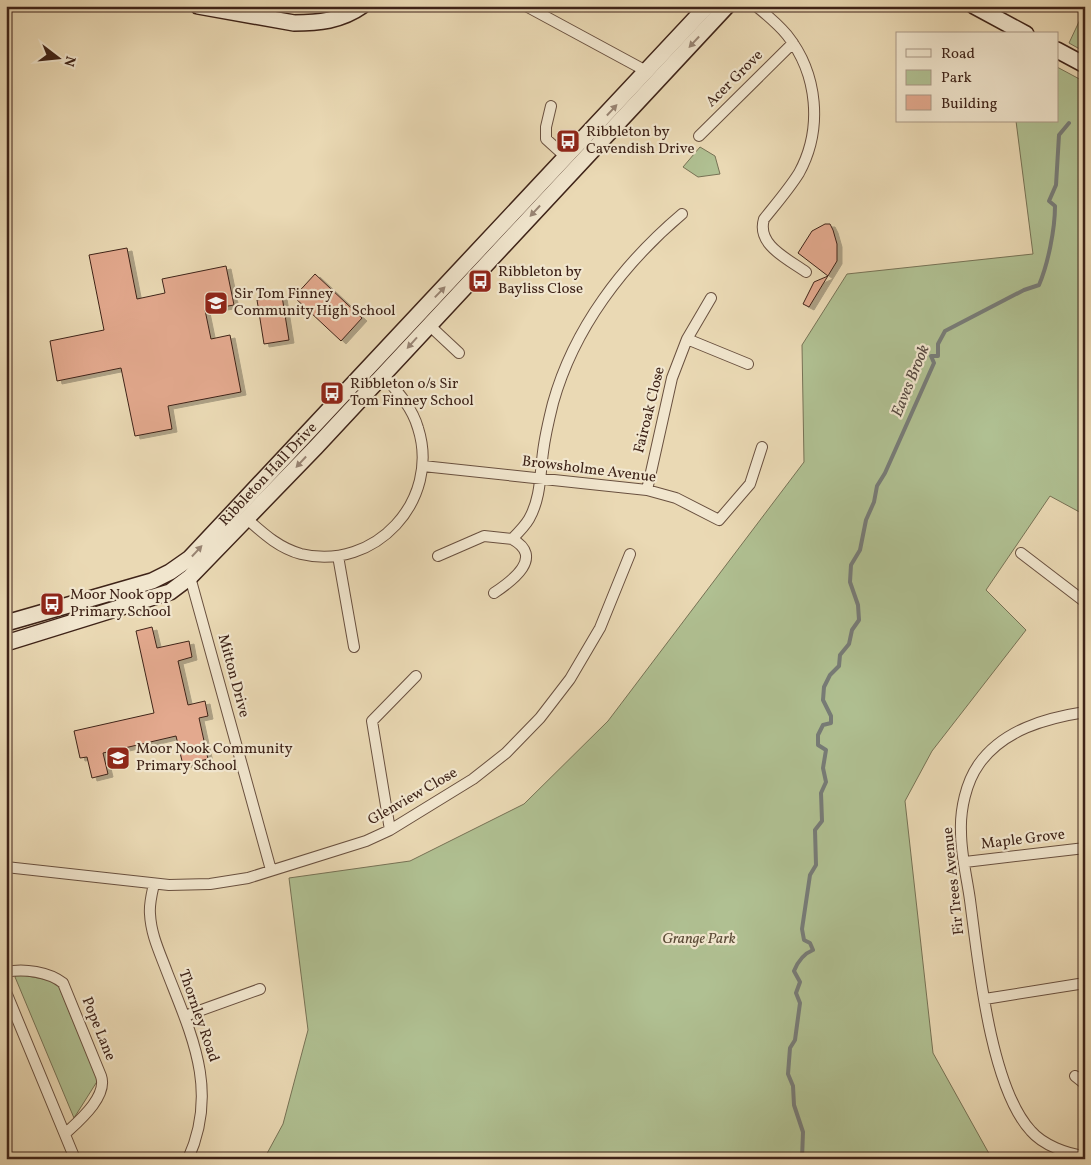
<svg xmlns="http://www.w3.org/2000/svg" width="1091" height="1165" font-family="Vollkorn,serif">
  <defs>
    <filter id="shadow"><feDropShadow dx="5" dy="3" stdDeviation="0" flood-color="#0004"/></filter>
  </defs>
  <rect width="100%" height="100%" fill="#ead9b4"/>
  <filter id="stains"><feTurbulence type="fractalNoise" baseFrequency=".004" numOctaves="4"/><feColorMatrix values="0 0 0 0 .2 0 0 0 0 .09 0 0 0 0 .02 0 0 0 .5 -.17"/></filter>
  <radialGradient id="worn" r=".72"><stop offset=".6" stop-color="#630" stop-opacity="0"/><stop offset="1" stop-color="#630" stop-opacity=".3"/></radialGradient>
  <!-- green -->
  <path fill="#b0c092" stroke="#777255" d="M 1085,9 L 1085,52 L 1069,43 Z
    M 1057,67 L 1085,82 L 1085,515 L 1050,496 L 986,590 L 1026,630 L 932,751 L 905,801 L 933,1053 L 992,1159 L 264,1159 L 283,1124 L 308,1030 L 289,878 L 410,861 L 524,804 L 608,721 L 804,462 L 802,345 L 847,274 L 1033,254 L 1016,121 L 1057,121 Z
    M 700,147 L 715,156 L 720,174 L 698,177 L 683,167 Z
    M 17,974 L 54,981 L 59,987 L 98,1080 L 74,1118 L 15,977 Z"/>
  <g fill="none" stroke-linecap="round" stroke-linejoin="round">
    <!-- stream -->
    <path stroke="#777c78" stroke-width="4" d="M 802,1159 L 803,1132 L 794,1105 L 793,1086 L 788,1074 L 790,1048 L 795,1040 L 800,1003 L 796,993 L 800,982 L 794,971 C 798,961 803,954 813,950 L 810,943 L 804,940 L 802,929 L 810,875 L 816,865 L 815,830 L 822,821 L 821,793 L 826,782 L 823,768 L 826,750 L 818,745 L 818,735 L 823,725 L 831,723 L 831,716 L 823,700 L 824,687 L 830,675 L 839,666 L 840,655 L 849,644 L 852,630 L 859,620 L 858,605 L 850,582 L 851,565 L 860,550 L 866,520 L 874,502 L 877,486 L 885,473 L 934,363 L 931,356 L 938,356 L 938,344 L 945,331 L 1024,290 L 1039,285 C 1048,264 1055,229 1055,206 L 1049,201 L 1056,185 L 1059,135 L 1069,123"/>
  </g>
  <!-- building -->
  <path fill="#e3a98e" stroke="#3e2318" filter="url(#shadow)" d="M 825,224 L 830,224 L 833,230 L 837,244 L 837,261 L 809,307 L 803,304 L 814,282 L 828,276 L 798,253 L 812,231 Z
    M 127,248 L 137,299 L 165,293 L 162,279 L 226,266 L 234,305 L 205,310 L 211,339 L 230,335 L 241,392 L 168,406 L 172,429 L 135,436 L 121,368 L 57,381 L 50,341 L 104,330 L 89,255 Z
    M 315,274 L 362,318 L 341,341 L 294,297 Z
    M 282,296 L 289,340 L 264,344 L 257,300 Z
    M 152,627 L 157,648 L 189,641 L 192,657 L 178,661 L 188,705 L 205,701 L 208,716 L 199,718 L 208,759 L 183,765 L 176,736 L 103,753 L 108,774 L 92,778 L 87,757 L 80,758 L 74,731 L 154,713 L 136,631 Z"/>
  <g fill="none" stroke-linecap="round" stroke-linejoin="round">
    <!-- street casing -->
    <g stroke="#69503f" stroke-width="12">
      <path id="street" d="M 526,6 L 648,72
        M 756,6 C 767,15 778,24 787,35 C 818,74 823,129 799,173 C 789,189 776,204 764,219 C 756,245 788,259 806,272
        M 551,106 L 546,127 L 546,139 L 567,158
        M 699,136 L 793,43
        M 429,325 L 459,353
        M 687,339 L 711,298
        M 423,466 L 647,490 L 676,498 L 719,520 L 750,484 L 762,447
        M 647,490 L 672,378 L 687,339 L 748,364
        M 247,519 C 264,534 279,548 301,554 C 375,572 441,500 418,428 C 412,407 397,391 383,375
        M 1021,553 L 1085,602
        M 338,556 L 354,647
        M 438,556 L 484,536 L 512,539
        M 190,577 L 271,870
        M 494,593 C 512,581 545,557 512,539 C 518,533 525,526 529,519 C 541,498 540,474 543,452 C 545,436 549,419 553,403 C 574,328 623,264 682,214
        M 1085,712 C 1046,718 1003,730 979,764 C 966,782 960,810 961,832 C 961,855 967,878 970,900 C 978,960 990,1087 1031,1131 C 1043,1145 1067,1154 1085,1156
        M 390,830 L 372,721 L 416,676
        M 965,862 L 1085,848
        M 6,867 L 169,885 L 210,884 L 248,878 L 366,841 L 390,830 L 473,779 L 506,753 L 540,718 L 570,679 L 600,628 L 630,554
        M 154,884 C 152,893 149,904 150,914 C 151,935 160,953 167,972 C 192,1036 219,1091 188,1159
        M 6,972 C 24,968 49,972 63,983 L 101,1076 C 108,1096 80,1120 66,1133
        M 6,992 L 75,1159
        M 985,999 L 1085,983
        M 185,1016 L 260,989
        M 1075,1076 L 1085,1084"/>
    </g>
    <!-- secondary casing -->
    <g stroke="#3e2318" stroke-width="18">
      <g id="secondary">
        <path d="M 198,6 L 294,23 C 318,23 341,21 362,6"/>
        <path d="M 974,6 L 1026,34"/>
        <path d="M 1057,50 L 1085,65"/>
        <path id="s1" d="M 6,623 L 152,581 L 170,572 L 190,558 L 707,6"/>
        <path d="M 6,643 L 170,592 L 190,577 L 316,447 L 727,6"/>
      </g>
    </g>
    <!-- street -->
    <use href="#street" stroke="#f1e6ce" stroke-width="10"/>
    <!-- secondary -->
    <use href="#secondary" stroke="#f1e6ce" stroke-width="15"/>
  </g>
  <!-- one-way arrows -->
  <defs><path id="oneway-solid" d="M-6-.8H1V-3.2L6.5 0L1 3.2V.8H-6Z" transform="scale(1.25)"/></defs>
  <g fill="#988473">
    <use href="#oneway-solid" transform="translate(694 42) rotate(133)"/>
    <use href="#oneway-solid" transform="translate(612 110) rotate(-47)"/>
    <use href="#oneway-solid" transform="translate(535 211) rotate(133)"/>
    <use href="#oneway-solid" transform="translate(440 292) rotate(-46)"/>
    <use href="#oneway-solid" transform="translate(412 343) rotate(132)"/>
    <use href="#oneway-solid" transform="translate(301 462) rotate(133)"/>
    <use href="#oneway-solid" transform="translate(197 551) rotate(-47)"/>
  </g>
  <!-- icons -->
  <defs>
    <g id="bus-square" transform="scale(1.25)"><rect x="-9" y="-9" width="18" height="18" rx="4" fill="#8f2418" stroke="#f1e6ce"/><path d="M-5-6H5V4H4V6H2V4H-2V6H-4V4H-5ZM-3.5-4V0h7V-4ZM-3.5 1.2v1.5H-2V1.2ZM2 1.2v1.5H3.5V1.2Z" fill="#fff"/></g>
    <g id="school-square" transform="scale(1.25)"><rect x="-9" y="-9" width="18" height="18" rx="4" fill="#8f2418" stroke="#f1e6ce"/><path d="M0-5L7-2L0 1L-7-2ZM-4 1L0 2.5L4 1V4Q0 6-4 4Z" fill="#fff"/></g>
  </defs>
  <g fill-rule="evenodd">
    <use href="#bus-square" x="568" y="141"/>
    <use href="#bus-square" x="480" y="281"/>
    <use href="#school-square" x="216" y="303"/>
    <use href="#bus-square" x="332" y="393"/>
    <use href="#bus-square" x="52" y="604"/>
    <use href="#school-square" x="118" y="758"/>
  </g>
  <g text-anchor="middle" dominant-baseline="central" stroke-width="4.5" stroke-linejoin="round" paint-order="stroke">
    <!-- street labels -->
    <g font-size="15" fill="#3e2318" stroke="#f1e6ce">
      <text transform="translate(735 79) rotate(-45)">Acer Grove</text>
      <text transform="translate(650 410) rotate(-76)">Fairoak Close</text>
      <text transform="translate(589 470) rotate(7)">Browsholme Avenue</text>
      <text stroke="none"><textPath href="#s1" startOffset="311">Ribbleton Hall Drive</textPath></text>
      <text transform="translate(233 676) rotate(75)">Mitton Drive</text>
      <text transform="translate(413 797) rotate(-30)">Glenview Close</text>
      <text transform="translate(1023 840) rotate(-7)">Maple Grove</text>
      <text transform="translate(954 881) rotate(-96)">Fir Trees Avenue</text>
      <text transform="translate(198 1016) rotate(71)">Thornley Road</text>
      <text transform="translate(98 1029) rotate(68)">Pope Lane</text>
    </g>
    <!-- poi labels -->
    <g font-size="15" fill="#3e2318" stroke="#f1e6ce" text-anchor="start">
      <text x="586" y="132">Ribbleton by<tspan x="586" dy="17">Cavendish Drive</tspan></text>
      <text x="498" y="272">Ribbleton by<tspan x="498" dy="17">Bayliss Close</tspan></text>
      <text x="234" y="294">Sir Tom Finney<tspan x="234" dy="17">Community High School</tspan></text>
      <text x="350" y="384">Ribbleton o/s Sir<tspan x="350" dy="17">Tom Finney School</tspan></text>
      <text x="70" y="595">Moor Nook opp<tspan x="70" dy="17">Primary School</tspan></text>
      <text x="136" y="749">Moor Nook Community<tspan x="136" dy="17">Primary School</tspan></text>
    </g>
    <!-- park labels -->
    <g font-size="15" font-style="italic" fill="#5a4a36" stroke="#f1e6ce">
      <text x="699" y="939">Grange Park</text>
    </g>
    <!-- water labels -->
    <g font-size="16" font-style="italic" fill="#564840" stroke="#f1e6ce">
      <text transform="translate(911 381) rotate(-68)">Eaves Brook</text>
    </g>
  </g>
  <!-- margin -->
  <rect width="1091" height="1165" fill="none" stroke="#ead9b4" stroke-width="25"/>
  <rect x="8" y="8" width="1076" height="1150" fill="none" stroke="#3e2318" stroke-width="2.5"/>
  <rect x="12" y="12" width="1066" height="1140" fill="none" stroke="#3e2318"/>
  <!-- legend -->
  <rect x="896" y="32" width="162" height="90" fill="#f1e6ce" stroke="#a99885"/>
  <rect x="906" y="49" width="25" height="8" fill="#f1e6ce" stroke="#a99885"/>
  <text x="941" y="58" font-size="15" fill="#3e2318">Road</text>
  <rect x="906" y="70" width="25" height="15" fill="#b0c092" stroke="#a99885"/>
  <text x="941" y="82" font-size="15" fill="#3e2318">Park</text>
  <rect x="906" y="95" width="25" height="15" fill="#e3a98e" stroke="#a99885"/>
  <text x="941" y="108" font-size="15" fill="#3e2318">Building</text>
  <!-- north arrow -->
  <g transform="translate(58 58) rotate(106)" stroke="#f1e6ce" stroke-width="4" paint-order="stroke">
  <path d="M0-4L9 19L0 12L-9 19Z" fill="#3e2318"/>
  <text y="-8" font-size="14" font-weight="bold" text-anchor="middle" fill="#3e2318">N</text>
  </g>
  <rect width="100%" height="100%" filter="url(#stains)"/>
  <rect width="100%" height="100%" fill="url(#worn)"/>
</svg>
